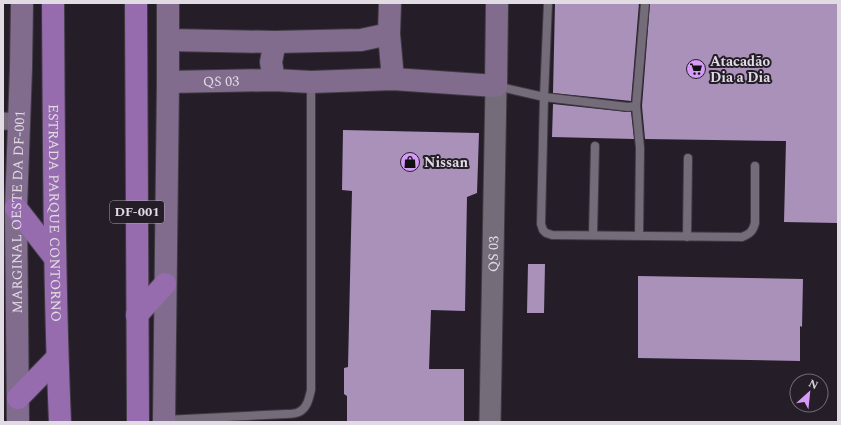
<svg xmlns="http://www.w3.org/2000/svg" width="841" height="425" font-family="Spectral,serif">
  <rect width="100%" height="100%" fill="#251e29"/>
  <!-- building -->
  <path fill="#aa91ba" d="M 555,3 L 639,3 L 631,101 L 553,93 Z
    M 650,3 L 838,3 L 838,223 L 784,222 L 786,141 L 645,139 L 642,106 Z
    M 553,104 L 627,112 L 631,112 L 634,139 L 552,137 Z
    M 343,130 L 479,133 L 477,193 L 467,197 L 465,311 L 431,310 L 429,369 L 464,369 L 464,422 L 347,422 L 347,396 L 344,394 L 344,368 L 348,367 L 352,191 L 342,190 Z
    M 528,264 L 545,264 L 544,313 L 527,313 Z
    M 638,276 L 803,279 L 802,327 L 800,326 L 800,361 L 638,358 Z"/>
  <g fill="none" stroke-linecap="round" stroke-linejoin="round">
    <!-- service casing -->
    <g stroke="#413b44" stroke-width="10">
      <path id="service" d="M 548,3 L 544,97 L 541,224 L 543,230 L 546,233 L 552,235 L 742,237 C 750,234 753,231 755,223 L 755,166
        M 496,86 L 544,97 L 628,107 L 636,106
        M 593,235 L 595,146
        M 639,236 L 640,148 L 636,106 L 645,3
        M 687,237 L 688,158
        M 165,420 L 286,414 C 290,414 295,414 299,412 C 307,408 309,399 311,390 L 311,82"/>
    </g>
    <!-- minor casing -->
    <g stroke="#413b44" stroke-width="19">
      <path id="minor" d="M 3,121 L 19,122"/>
    </g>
    <!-- tertiary casing -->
    <g stroke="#413b44" stroke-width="23">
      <g id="tertiary">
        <path id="s1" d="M 490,422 L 496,86"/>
      </g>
    </g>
    <!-- secondary casing -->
    <g stroke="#413b44" stroke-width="24">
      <g id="secondary">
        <path d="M 390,3 L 389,34 L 393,79"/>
        <path d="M 168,40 L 275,42 L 361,40 L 389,34"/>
        <path d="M 274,80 L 271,62 L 275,42"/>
        <path id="s2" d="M 168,82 L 274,80 L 311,82 L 393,79 L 496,86 L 497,3"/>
        <path id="s3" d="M 18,422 L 16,208 L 21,68 L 22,3"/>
        <path d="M 164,422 L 168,82 L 168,3"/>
      </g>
    </g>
    <!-- trunk casing -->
    <g stroke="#413b44" stroke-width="24">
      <g id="trunk">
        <path id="s4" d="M 53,3 C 54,143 54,282 60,422"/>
        <path d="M 136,3 L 138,422"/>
        <path d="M 16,208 L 55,258"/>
        <path d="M 137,315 L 165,284"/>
        <path d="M 18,398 L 57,358"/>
      </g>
    </g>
    <!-- service -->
    <use href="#service" stroke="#756c7a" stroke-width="8"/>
    <!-- minor -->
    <use href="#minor" stroke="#756c7a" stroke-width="17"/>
    <!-- tertiary -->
    <use href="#tertiary" stroke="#756c7a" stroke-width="21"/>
    <!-- secondary -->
    <use href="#secondary" stroke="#816c8e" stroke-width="22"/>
    <!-- trunk -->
    <use href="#trunk" stroke="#966cae" stroke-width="22"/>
  </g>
  <!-- icons -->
  <defs>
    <g id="supermarket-disc" transform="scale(1)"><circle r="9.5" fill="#d69bf9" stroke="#251e29"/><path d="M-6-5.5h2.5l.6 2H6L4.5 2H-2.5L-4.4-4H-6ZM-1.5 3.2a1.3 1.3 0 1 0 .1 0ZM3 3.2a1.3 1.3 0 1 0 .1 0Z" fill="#111"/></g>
    <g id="shop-disc" transform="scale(1)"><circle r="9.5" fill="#d69bf9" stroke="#251e29"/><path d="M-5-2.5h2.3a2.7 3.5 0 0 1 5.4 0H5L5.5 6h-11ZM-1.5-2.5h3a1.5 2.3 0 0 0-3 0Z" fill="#111"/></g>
  </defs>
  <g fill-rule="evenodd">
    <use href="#supermarket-disc" x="696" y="69"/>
    <use href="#shop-disc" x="410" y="162"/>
  </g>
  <g text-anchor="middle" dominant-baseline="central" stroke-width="4" stroke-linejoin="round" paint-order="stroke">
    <!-- shield labels -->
    <rect fill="#251e29" stroke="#a9a3ac" stroke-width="1" x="110" y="201" width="54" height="22" rx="3"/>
    <g font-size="13" font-weight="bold" fill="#e1dce4">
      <text x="137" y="212">DF-001</text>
    </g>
    <!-- poi labels -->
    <g font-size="14" font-weight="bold" fill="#e1dce4" stroke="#251e29" text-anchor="start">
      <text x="710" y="61">Atacadão<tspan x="710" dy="16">Dia a Dia</tspan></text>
      <text x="424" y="162">Nissan</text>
    </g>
    <!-- street labels -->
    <g font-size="14" fill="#e1dce4" stroke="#251e29">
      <text stroke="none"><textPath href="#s2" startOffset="53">QS 03</textPath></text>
      <text stroke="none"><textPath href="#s3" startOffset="210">MARGINAL OESTE DA DF-001</textPath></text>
      <text stroke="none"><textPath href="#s4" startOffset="210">ESTRADA PARQUE CONTORNO</textPath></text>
      <text stroke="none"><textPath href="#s1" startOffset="168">QS 03</textPath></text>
    </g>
  </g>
  <!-- border -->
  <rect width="841" height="425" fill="none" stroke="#e1dce4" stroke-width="8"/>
  <!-- north arrow -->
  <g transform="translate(809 393) rotate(27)"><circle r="19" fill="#251e29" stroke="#706a74"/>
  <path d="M0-3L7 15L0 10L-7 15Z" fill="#d69bf9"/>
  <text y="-6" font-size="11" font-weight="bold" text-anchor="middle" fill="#e1dce4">N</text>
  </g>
</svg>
